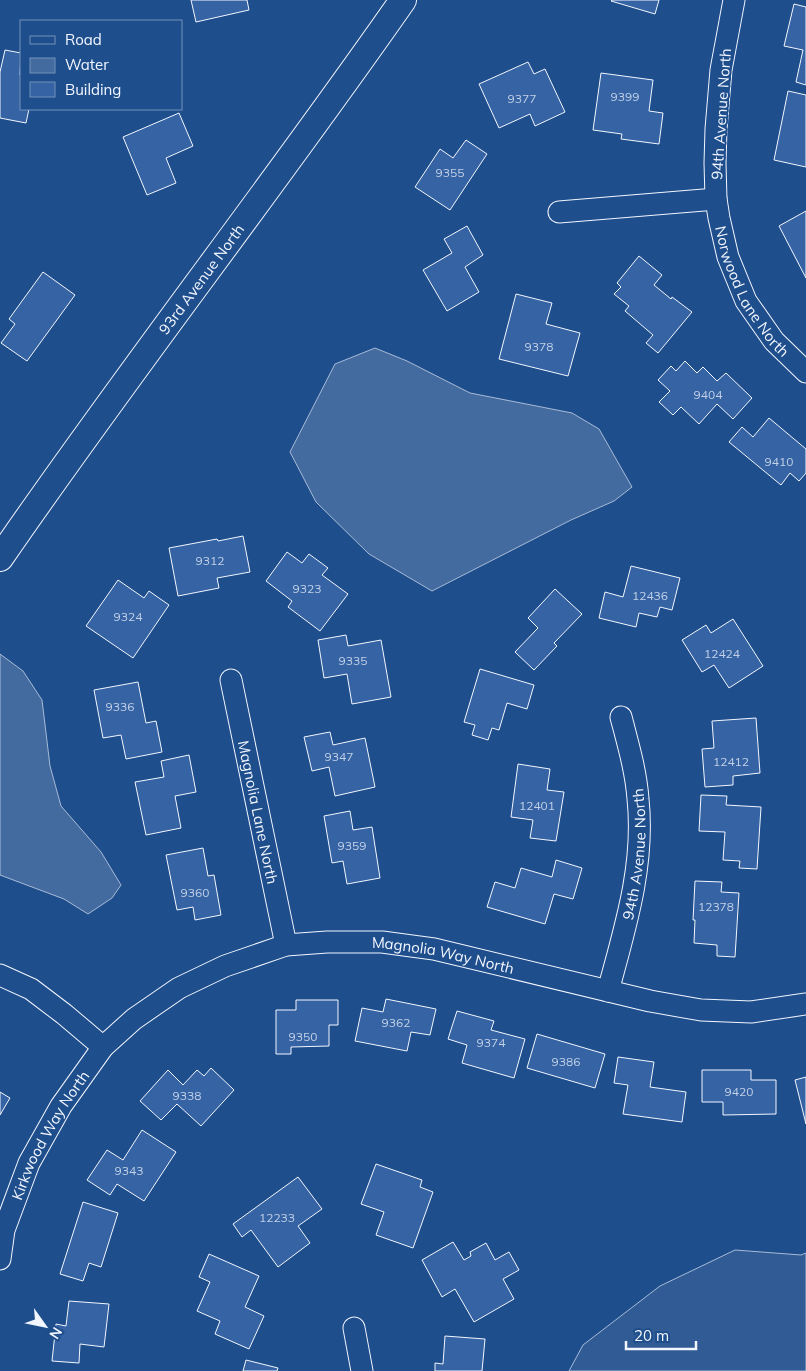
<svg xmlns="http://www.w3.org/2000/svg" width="806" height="1371" font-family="Mulish,sans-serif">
  <rect width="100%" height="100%" fill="#1f4e8c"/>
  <!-- built -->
  <path fill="#305b95" stroke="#a8bbd7" d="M 735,1250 L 801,1255 L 806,1253 L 806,1371 L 569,1371 L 583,1345 L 660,1286 Z"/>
  <!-- water -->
  <path fill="#446ba0" stroke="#a8bbd7" d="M 375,348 L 407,361 L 470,393 L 572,413 L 599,429 L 632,487 L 614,501 L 571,520 L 432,591 L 369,554 L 316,502 L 290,452 L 335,364 Z
    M 0,654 L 23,671 L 42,700 L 50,766 L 61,806 L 101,852 L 121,885 L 112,898 L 88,914 L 64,899 L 0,875 Z"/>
  <!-- building -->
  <path fill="#3563a3" stroke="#f2f6ff" d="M 191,0 L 247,0 L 249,10 L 196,22 Z
    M 612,0 L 659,0 L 655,14 L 611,1 Z
    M 794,4 L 806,7 L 806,85 L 796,82 L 803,50 L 784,46 Z
    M 5,50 L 21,53 L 20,75 L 21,75 L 21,109 L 29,109 L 26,123 L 0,118 L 0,72 Z
    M 528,62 L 534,74 L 545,69 L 565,112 L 535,126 L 530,114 L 499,128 L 479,84 Z
    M 601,73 L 653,80 L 649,111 L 663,113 L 659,144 L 621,139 L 622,134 L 593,130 Z
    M 788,91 L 806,95 L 806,167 L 774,160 Z
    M 179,113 L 193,146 L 166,158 L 176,183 L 147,195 L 123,137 Z
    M 466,140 L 487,154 L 450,210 L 415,187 L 440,149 L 453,158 Z
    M 806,211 L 806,278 L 779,226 Z
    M 467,226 L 483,255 L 465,267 L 479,292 L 447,311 L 423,270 L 452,253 L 444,239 Z
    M 639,256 L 662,275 L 654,285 L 671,299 L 672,297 L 692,312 L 658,353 L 646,343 L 653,335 L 625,311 L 629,306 L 614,294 L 621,287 L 617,283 Z
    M 43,272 L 75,295 L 27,361 L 1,343 L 15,324 L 9,319 Z
    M 516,294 L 552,303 L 546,324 L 580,333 L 568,376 L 499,359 Z
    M 685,361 L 697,373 L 703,367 L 717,381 L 726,373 L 752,398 L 733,419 L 717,404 L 699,424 L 681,407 L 673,415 L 659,402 L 670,391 L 658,380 L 671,366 L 676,371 Z
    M 769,418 L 806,449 L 806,473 L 799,481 L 790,473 L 781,485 L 729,442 L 742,427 L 753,437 Z
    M 243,536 L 250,572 L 217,578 L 219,588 L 178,596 L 169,548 L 217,539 L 218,541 Z
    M 287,552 L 302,563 L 309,554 L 328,568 L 322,575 L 348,594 L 320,631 L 288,607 L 292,601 L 266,581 Z
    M 631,566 L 680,578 L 672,610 L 660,607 L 657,617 L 639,613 L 636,627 L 599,618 L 605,592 L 623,597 Z
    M 118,580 L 144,598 L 149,591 L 169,605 L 133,658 L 86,626 Z
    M 555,589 L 582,614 L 554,643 L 557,646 L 534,670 L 515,652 L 538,628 L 528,618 Z
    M 733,619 L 763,666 L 729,688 L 714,665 L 702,672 L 682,640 L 706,625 L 711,633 Z
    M 346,635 L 348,646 L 381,640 L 391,697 L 352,704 L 347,674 L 324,678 L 318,640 Z
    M 480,669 L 534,685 L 527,709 L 507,703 L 499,730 L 492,728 L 488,740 L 472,735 L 475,725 L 464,722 Z
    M 138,682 L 146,723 L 156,721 L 162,752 L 126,759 L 121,735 L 103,738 L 94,690 Z
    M 756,718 L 760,773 L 733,776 L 733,785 L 705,787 L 702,749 L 714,748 L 712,721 Z
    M 330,732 L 333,745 L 365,738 L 375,787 L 335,796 L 329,767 L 312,771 L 304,737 Z
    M 189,755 L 196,792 L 175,796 L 181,828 L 146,835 L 135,782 L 164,777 L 161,761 Z
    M 518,764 L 550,769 L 547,790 L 564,792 L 556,841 L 530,838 L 533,820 L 511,817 Z
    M 701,795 L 727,796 L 726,805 L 761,807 L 757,869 L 739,868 L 740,861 L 723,860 L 725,832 L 699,831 Z
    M 350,811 L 353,830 L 372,827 L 380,878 L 347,884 L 343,861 L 332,863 L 324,816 Z
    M 203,848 L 208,876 L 214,875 L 221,915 L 195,920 L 193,907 L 177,910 L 166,855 Z
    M 556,860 L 582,868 L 573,899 L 554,894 L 545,924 L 487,907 L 495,882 L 515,888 L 521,868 L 552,877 Z
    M 695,881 L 722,882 L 721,892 L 739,893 L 735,957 L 717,956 L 717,945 L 694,943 L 695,920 L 693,920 Z
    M 386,999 L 436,1009 L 430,1035 L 411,1032 L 407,1051 L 355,1041 L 362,1008 L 383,1012 Z
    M 296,1000 L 338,1000 L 338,1025 L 329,1025 L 329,1046 L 291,1047 L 291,1054 L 276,1054 L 276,1010 L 296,1010 Z
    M 457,1011 L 494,1021 L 491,1030 L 525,1039 L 514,1078 L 462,1063 L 467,1045 L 448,1039 Z
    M 537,1034 L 605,1054 L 595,1088 L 527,1068 Z
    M 618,1057 L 654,1062 L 650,1087 L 686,1092 L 682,1122 L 623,1114 L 628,1085 L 614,1083 Z
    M 211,1068 L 234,1090 L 201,1126 L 177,1104 L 161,1120 L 140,1101 L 168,1070 L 183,1085 L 197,1070 L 204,1076 Z
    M 702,1070 L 751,1070 L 751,1080 L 776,1080 L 776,1114 L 723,1115 L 723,1102 L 702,1102 Z
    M 806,1077 L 806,1124 L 795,1080 Z
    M 0,1092 L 10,1098 L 0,1115 Z
    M 142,1130 L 176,1152 L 144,1201 L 117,1184 L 110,1195 L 87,1180 L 107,1150 L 123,1160 Z
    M 376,1164 L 422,1180 L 420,1187 L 433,1192 L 413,1248 L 376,1235 L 384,1212 L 361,1204 Z
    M 298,1177 L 322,1209 L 298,1226 L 310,1243 L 278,1267 L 251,1230 L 242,1237 L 233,1224 Z
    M 83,1202 L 118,1213 L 101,1267 L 89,1263 L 83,1281 L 60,1274 Z
    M 453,1242 L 464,1260 L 471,1256 L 470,1252 L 486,1243 L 495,1260 L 509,1252 L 519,1270 L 503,1279 L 514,1299 L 474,1322 L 455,1289 L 442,1297 L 422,1260 Z
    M 209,1254 L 259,1276 L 245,1307 L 264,1316 L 249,1349 L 215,1334 L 220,1321 L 197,1311 L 210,1282 L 199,1277 Z
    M 69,1301 L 109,1304 L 104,1347 L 80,1344 L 79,1363 L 52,1361 L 56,1324 L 66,1326 Z
    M 445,1336 L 485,1339 L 482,1371 L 435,1371 L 435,1363 L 443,1364 Z
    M 246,1360 L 278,1368 L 277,1371 L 243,1371 Z"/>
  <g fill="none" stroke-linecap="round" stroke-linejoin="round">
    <!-- minor casing -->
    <g stroke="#f2f6ff" stroke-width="23">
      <g id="minor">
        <path id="s1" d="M 734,0 L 721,70 L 716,129 L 715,163 L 716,199 L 719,218 L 728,257 L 746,301 L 774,341 L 806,372"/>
        <path d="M 559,212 L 716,199"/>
        <path id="s2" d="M 231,680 L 286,945"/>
        <path d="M 0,975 L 31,989 L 64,1014 L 103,1047"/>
        <path id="s3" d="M 608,991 C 625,928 645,865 638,799 C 636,771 628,744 621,717"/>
        <path id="s4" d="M 0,1259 L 4,1230 L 29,1163 L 61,1106 L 103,1047 L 134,1019 L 179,988 L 225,966 L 286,945 L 327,942 L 382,942 L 434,949 L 650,1001 L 701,1010 L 751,1012 L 806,1004"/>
        <path d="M 354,1328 L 362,1371"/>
      </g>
    </g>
    <!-- tertiary casing -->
    <g stroke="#f2f6ff" stroke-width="28">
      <g id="tertiary">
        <path id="s5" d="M 0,558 C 130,369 272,188 403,0"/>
      </g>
    </g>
    <!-- minor -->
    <use href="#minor" stroke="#1f4e8c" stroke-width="21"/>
    <!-- tertiary -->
    <use href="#tertiary" stroke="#1f4e8c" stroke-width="26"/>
  </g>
  <g text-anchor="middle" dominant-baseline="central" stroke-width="4" stroke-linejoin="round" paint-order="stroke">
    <!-- number labels -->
    <g font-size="12" fill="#c3d1e8">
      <text x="625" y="96">9399</text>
      <text x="522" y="98">9377</text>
      <text x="450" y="172">9355</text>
      <text x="539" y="346">9378</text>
      <text x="708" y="394">9404</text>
      <text x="779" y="461">9410</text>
      <text x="210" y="560">9312</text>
      <text x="307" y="588">9323</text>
      <text x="650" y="595">12436</text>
      <text x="128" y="616">9324</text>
      <text x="722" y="653">12424</text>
      <text x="353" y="660">9335</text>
      <text x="120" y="706">9336</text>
      <text x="339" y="756">9347</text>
      <text x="731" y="761">12412</text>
      <text x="537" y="805">12401</text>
      <text x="352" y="845">9359</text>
      <text x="195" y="892">9360</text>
      <text x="716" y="906">12378</text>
      <text x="396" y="1022">9362</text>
      <text x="303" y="1036">9350</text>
      <text x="491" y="1042">9374</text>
      <text x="566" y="1061">9386</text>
      <text x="739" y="1091">9420</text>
      <text x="187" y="1095">9338</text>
      <text x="129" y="1170">9343</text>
      <text x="277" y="1217">12233</text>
    </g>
    <!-- street labels -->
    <g font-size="15" fill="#f2f6ff" stroke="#1f4e8c">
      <text transform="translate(721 114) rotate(-86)">94th Avenue North</text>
      <text stroke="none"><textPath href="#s5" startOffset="344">93rd Avenue North</textPath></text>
      <text stroke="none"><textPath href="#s1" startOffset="301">Norwood Lane North</textPath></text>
      <text stroke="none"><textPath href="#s2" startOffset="135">Magnolia Lane North</textPath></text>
      <text stroke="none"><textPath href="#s3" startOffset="140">94th Avenue North</textPath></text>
      <text stroke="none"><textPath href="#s4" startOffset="609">Magnolia Way North</textPath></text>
      <text stroke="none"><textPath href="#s4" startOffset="135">Kirkwood Way North</textPath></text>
    </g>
  </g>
  <!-- legend -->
  <rect x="20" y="20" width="162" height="90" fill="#1f4e8c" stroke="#7391ba"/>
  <rect x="30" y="36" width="25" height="8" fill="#1f4e8c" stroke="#7391ba"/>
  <text x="65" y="45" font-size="15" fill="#f2f6ff">Road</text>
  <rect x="30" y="58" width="25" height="15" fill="#446ba0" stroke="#7391ba"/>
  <text x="65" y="70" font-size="15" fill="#f2f6ff">Water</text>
  <rect x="30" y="82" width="25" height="15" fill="#3563a3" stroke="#7391ba"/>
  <text x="65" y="95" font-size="15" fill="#f2f6ff">Building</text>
  <!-- north arrow -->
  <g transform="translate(45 1326) rotate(123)" stroke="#1f4e8c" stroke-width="4" paint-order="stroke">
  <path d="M0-4L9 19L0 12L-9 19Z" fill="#f2f6ff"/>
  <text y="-8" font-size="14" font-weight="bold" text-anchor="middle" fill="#f2f6ff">N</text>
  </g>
  <!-- scale -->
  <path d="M626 1341v8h70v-8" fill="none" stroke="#f2f6ff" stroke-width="2.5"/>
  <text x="634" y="1341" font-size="15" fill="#f2f6ff" stroke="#1f4e8c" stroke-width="4" paint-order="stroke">20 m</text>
</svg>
